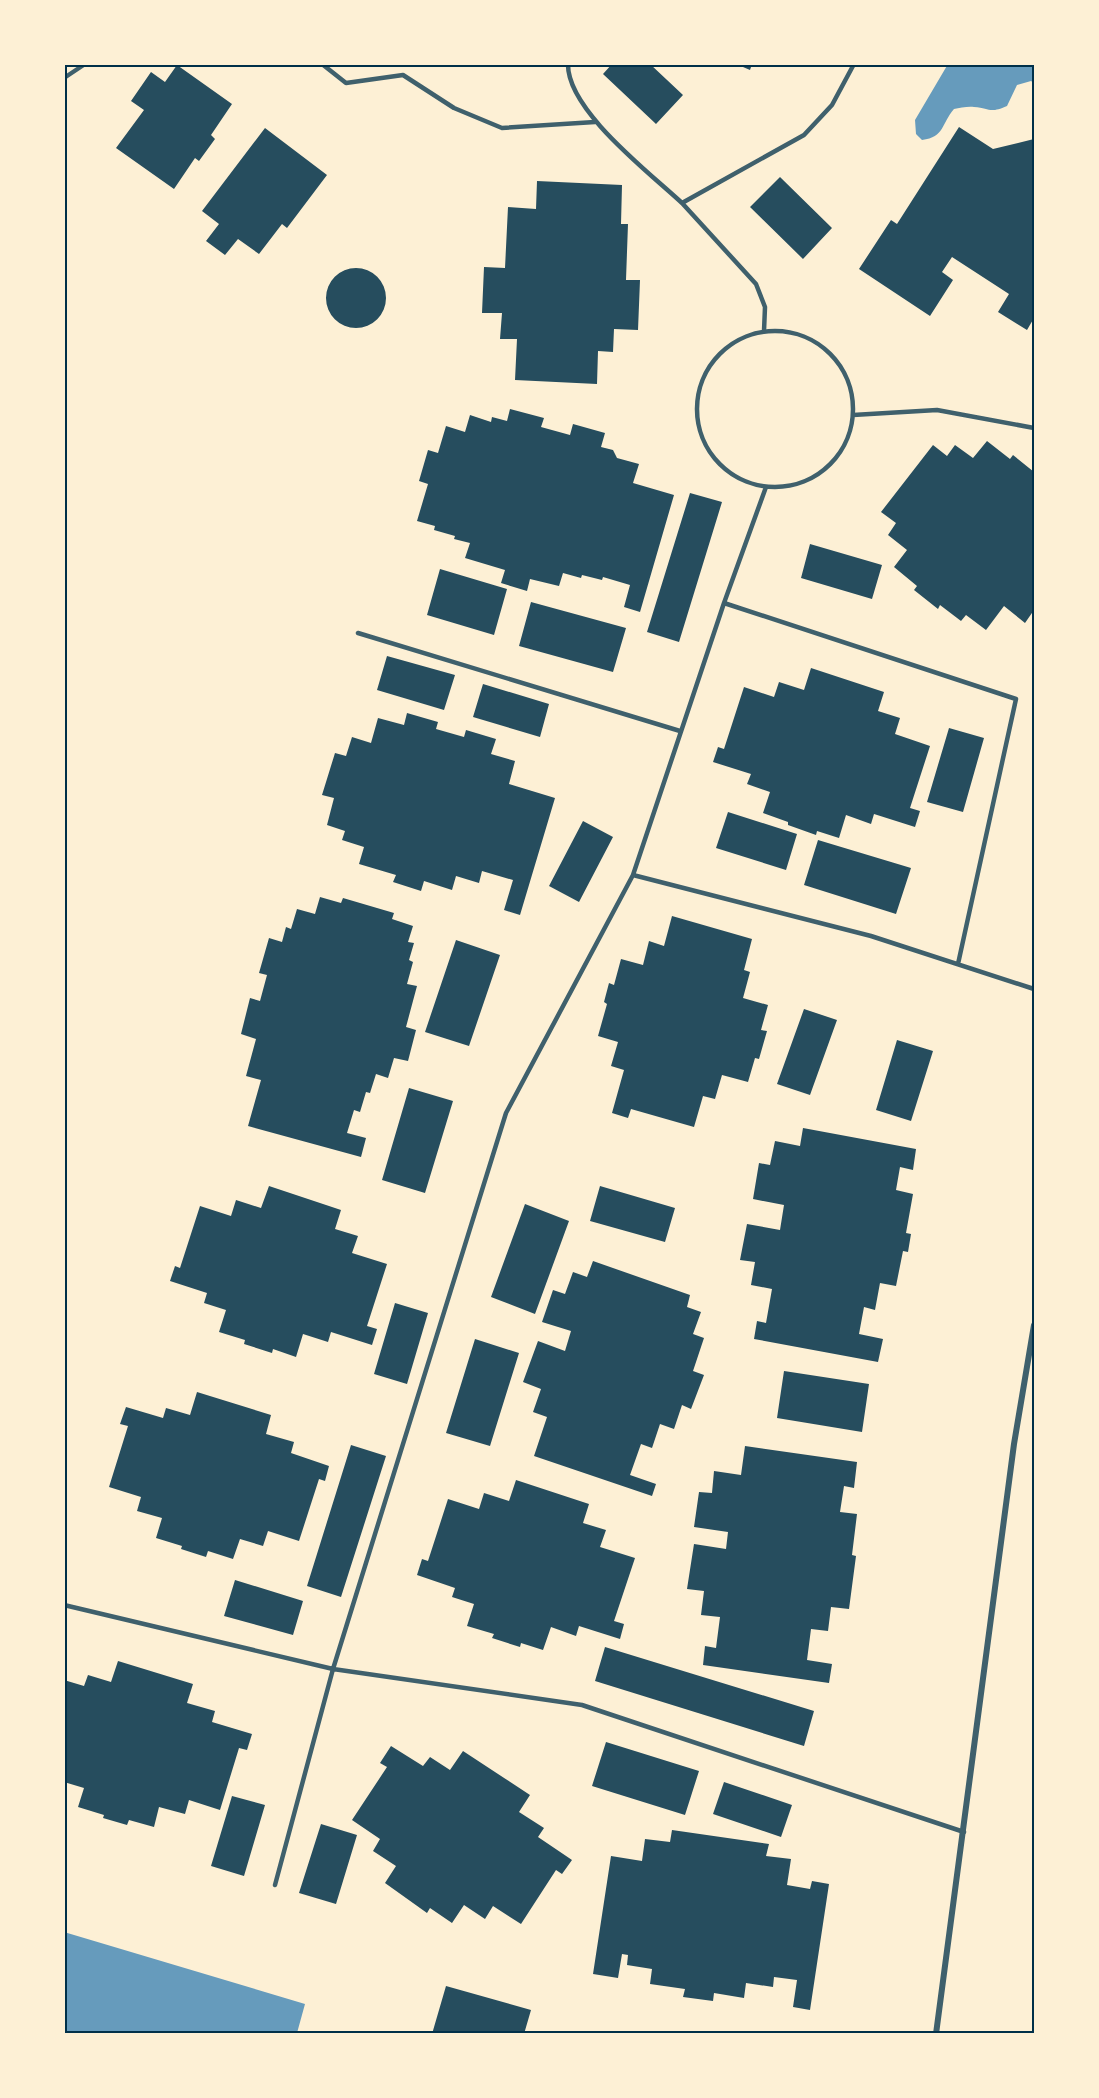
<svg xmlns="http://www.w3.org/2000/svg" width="1099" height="2098" font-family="Roboto,sans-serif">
  <rect width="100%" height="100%" fill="#fdf0d5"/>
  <!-- water -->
  <path fill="#669bbc" d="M 948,64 L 1034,65 L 1034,83 L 1031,81 L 1017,85 L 1007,106 C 989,114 990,108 974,107 C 968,106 960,108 954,109 C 941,124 945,137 922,140 L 916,134 L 915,120 Z
    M 64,1932 L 305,2004 L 297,2033 L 65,2033 Z"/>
  <!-- building -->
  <path fill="#264d5e" d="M 612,64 L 650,64 L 683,95 L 656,124 L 603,74 Z
    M 736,64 L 752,64 L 750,70 Z
    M 177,65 L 232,104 L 211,135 L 215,139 L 199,161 L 195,158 L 174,189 L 116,148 L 144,110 L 131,101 L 151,72 L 165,82 Z
    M 959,127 L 993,149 L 1034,139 L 1032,136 L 1034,131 L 1034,318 L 1027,330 L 998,312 L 1009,294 L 952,257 L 942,272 L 953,280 L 930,316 L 859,269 L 891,220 L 897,224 Z
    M 265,128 L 327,175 L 287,228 L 282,224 L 259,254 L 238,239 L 225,255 L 206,241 L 219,224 L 202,211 Z
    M 780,177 L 832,228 L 803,259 L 750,207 Z
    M 537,181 L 622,185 L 621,224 L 628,224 L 626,280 L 640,280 L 638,330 L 614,329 L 613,352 L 598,351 L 597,384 L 515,380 L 517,339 L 500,339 L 502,313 L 482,313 L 484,267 L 505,268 L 508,207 L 536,209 Z
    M326 298a30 30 0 1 1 60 0a30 30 0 1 1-60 0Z
    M 510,409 L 544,418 L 541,427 L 570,435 L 573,424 L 605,433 L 601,447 L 613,450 L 617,458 L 639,464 L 633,483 L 674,495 L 640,612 L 624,607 L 630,585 L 603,577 L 602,580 L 582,575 L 581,578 L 563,573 L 559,586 L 530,579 L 527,591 L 501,583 L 505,570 L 465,558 L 470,543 L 454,539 L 455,536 L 434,530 L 435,526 L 417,521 L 428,484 L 419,481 L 428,450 L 438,453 L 446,426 L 465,432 L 470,415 L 491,422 L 492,417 L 507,421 Z
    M 987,441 L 1010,459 L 1013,455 L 1034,472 L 1034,610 L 1025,623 L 1004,606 L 986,630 L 966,615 L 961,621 L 940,605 L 938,609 L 914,590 L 917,586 L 894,567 L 907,550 L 888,535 L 896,523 L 881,512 L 933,445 L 947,456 L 955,445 L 973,458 Z
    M 690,493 L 722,502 L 679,642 L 647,632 Z
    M 810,544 L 882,565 L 872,599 L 801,578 Z
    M 440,569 L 507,589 L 494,635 L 427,615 Z
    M 531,602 L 626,628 L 613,672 L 519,646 Z
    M 387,656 L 455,675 L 444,710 L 377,690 Z
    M 811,668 L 884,692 L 878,711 L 900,718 L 895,734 L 930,746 L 910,808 L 920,811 L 915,827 L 874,814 L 871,824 L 846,815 L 839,838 L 817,831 L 816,835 L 788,825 L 788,822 L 763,813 L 770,792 L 747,784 L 751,774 L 713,762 L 718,747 L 724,749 L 744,687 L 774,697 L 779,682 L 804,690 Z
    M 483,684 L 549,704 L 540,737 L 473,717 Z
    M 407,713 L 438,722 L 436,729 L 464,737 L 466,730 L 496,739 L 491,754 L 515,761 L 509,784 L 555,798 L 520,915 L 504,910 L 513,880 L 482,871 L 479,883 L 456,876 L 452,890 L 424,881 L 421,891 L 393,882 L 396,875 L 359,864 L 364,847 L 342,840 L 345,831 L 327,825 L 334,798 L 322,795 L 335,753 L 346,756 L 352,737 L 371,743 L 378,718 L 404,725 Z
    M 949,728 L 984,738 L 963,812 L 927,802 Z
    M 728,812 L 797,834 L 786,870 L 716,848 Z
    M 583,821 L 613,837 L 579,902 L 549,886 Z
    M 818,840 L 911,868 L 896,914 L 804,885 Z
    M 320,897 L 341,903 L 343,898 L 394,913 L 392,919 L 413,926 L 408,942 L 414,943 L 409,960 L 413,962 L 407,984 L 417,986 L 406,1027 L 416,1030 L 408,1061 L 394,1058 L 388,1078 L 376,1074 L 370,1093 L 366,1092 L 360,1112 L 354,1110 L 347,1133 L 366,1138 L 361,1157 L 248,1126 L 261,1080 L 246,1076 L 256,1039 L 241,1034 L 250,998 L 260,1001 L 267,975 L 259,973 L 269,938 L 282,942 L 286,927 L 291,929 L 297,909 L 315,914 Z
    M 672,916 L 752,939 L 744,970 L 750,972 L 743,998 L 768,1005 L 761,1030 L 767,1031 L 759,1059 L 755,1058 L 748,1082 L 722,1075 L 715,1099 L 703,1096 L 694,1127 L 631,1109 L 628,1118 L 612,1113 L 624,1070 L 611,1066 L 618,1042 L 598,1036 L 607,1004 L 604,1002 L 609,983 L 614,985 L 621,959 L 643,965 L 649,941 L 664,946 Z
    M 456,940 L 500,955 L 469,1046 L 425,1032 Z
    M 804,1009 L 837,1020 L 810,1095 L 777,1084 Z
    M 897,1040 L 933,1051 L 911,1121 L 876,1110 Z
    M 409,1088 L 453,1101 L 425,1193 L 382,1180 Z
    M 803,1128 L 916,1149 L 913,1170 L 900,1167 L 896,1190 L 913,1194 L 906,1233 L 911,1234 L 908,1252 L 903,1251 L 896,1286 L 880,1283 L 875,1310 L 864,1307 L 859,1334 L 883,1339 L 878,1362 L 754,1339 L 757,1321 L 766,1323 L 772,1289 L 751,1285 L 755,1262 L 740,1260 L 747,1224 L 780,1230 L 784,1205 L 753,1199 L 759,1163 L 770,1165 L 775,1141 L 800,1146 Z
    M 269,1186 L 341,1210 L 335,1229 L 358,1236 L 352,1253 L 387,1264 L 367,1326 L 377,1329 L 372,1345 L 331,1332 L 328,1342 L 303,1334 L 296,1357 L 273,1349 L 272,1353 L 244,1344 L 245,1340 L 219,1332 L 226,1310 L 204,1303 L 207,1293 L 170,1281 L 175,1266 L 180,1268 L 200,1206 L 231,1216 L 236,1200 L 261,1208 Z
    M 600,1186 L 675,1208 L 665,1242 L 590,1221 Z
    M 525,1204 L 569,1221 L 535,1314 L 491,1297 Z
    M 593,1261 L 690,1295 L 687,1307 L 701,1312 L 693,1334 L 704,1338 L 693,1371 L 704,1375 L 691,1409 L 682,1405 L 674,1429 L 660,1424 L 652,1448 L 641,1444 L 630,1475 L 656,1484 L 652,1496 L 534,1456 L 547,1417 L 533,1412 L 541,1389 L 523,1382 L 538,1341 L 565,1351 L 571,1331 L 542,1322 L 553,1290 L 565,1294 L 573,1272 L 587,1277 Z
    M 395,1303 L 428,1313 L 407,1384 L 374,1374 Z
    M 475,1339 L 519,1353 L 490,1446 L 446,1433 Z
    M 784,1371 L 869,1384 L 862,1432 L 777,1418 Z
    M 197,1392 L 271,1415 L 266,1434 L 294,1442 L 291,1453 L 329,1466 L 325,1481 L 319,1479 L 299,1541 L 268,1531 L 263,1546 L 240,1539 L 233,1559 L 208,1551 L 206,1557 L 181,1549 L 182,1546 L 156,1538 L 162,1518 L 137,1511 L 141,1497 L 109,1487 L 128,1426 L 120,1424 L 126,1407 L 163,1418 L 166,1408 L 190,1415 Z
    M 351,1445 L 386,1456 L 341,1597 L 307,1586 Z
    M 745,1446 L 857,1462 L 854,1488 L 844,1486 L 840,1512 L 857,1514 L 852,1555 L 856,1556 L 849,1609 L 831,1607 L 828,1631 L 811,1629 L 807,1660 L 832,1664 L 829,1683 L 703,1665 L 705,1646 L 716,1648 L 720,1617 L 701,1615 L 704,1591 L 687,1589 L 694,1544 L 726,1549 L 728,1532 L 694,1527 L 699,1492 L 712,1493 L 714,1471 L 741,1475 Z
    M 516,1480 L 589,1504 L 583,1523 L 606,1530 L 600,1547 L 635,1558 L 614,1621 L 624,1624 L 620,1639 L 579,1626 L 576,1636 L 551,1627 L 543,1650 L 521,1643 L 520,1647 L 492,1638 L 494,1634 L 467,1626 L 474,1604 L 452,1597 L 455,1588 L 417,1575 L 422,1559 L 428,1561 L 448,1499 L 479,1509 L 484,1493 L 509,1501 Z
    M 235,1580 L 303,1601 L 293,1635 L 224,1616 Z
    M 605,1647 L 814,1711 L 804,1746 L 595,1681 Z
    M 118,1661 L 193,1684 L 187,1703 L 215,1711 L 212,1722 L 252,1734 L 247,1750 L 239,1748 L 220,1810 L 189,1800 L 185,1814 L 159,1807 L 154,1827 L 129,1820 L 127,1825 L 103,1818 L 104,1815 L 78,1807 L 84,1788 L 64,1782 L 64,1680 L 84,1686 L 88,1675 L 111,1682 Z
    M 606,1742 L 699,1771 L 685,1815 L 592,1786 Z
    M 391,1746 L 423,1766 L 430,1757 L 450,1770 L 463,1751 L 530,1795 L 519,1812 L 544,1828 L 538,1837 L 572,1860 L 562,1874 L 556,1870 L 521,1924 L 493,1906 L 485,1919 L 464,1905 L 452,1923 L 430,1908 L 427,1913 L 385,1883 L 396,1866 L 373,1851 L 380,1839 L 352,1820 L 387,1767 L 380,1763 Z
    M 724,1782 L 792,1805 L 781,1837 L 713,1814 Z
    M 232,1796 L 265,1805 L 244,1876 L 211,1866 Z
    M 321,1824 L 357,1835 L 336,1904 L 299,1893 Z
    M 672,1830 L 769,1844 L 766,1856 L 791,1859 L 787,1885 L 810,1889 L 812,1881 L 829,1884 L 810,2010 L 793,2007 L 797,1980 L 774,1977 L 773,1987 L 746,1983 L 744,1998 L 714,1993 L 713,2001 L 683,1997 L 685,1989 L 650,1984 L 652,1969 L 627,1965 L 628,1955 L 622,1954 L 618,1978 L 593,1974 L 611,1856 L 642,1861 L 645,1839 L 670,1842 Z
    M 446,1986 L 531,2010 L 524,2034 L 432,2034 Z"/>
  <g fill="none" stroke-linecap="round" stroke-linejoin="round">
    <!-- service -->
    <path stroke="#3f606c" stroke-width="4.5" d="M 322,64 L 346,83 L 403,75 L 454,108 L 502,128 L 595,122
      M 568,64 C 567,110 650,173 682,203
      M 64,78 L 85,64
      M 764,331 L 765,307 L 756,284 L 682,203 L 804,135 L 832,105 L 854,64
      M697 409a78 78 0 1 1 156 0a78 78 0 1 1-156 0Z
      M 853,415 L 937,410 L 1034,428
      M 724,603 L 1016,699 L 958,964
      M 358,633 L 680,731
      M 633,875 L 724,603 L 766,487
      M 64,1605 L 333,1669 L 582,1705 L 964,1832
      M 275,1885 L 333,1669 L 506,1113 L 633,875 L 871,936 L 1034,989"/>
    <!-- minor -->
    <path stroke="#3f606c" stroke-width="6" d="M 936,2034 L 1014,1444 L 1034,1325"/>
  </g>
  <!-- border -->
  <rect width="1099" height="2098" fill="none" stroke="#fdf0d5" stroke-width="132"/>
  <rect x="66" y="66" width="967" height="1966" fill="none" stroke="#003049" stroke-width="2"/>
</svg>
